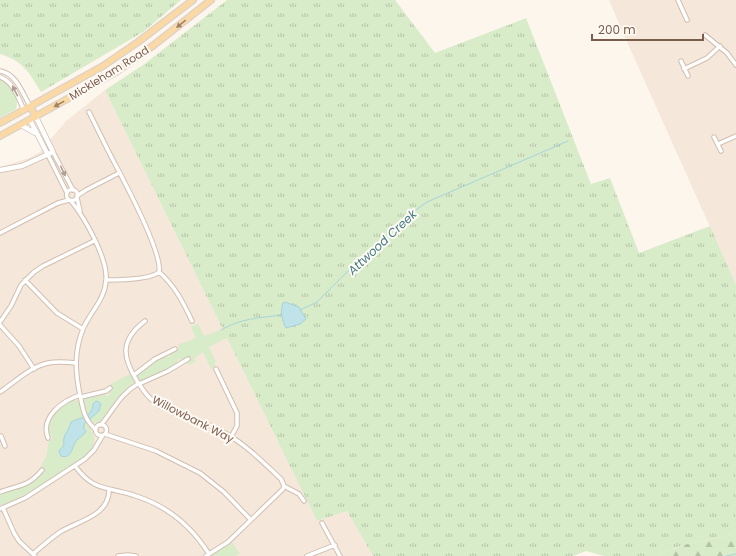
<svg xmlns="http://www.w3.org/2000/svg" width="736" height="556" font-family="Poppins,sans-serif">
  <defs>
    <pattern id="grass-tufts" width="24" height="20" patternUnits="userSpaceOnUse"><rect width="24" height="20" fill="#d8ecc9"/><path d="M3 7l-1-3M5 7V3M7 7l1-3M15 17l-1-3M17 17v-4M19 17l1-3" fill="none" stroke="#b4c2a5"/></pattern>
    <pattern id="forest-firs" width="22" height="20" patternUnits="userSpaceOnUse"><rect width="22" height="20" fill="#d8ecc9"/><path d="M5 1l3.5 6h-7zM16 11l3.5 6h-7z" fill="#b4c2a5"/></pattern>
  </defs>
  <rect width="100%" height="100%" fill="#fdf6ec"/>
  <!-- residential -->
  <path fill="#f5e8da" d="M 609,0 L 736,0 L 736,285 L 628,44 Z
    M 105,90 L 317,521 L 347,511 L 373,556 L 0,556 L 0,167 L 29,158 L 40,152 L 66,121 Z"/>
  <!-- grass -->
  <path fill="url(#grass-tufts)" d="M 0,0 L 181,0 L 143,32 L 41,92 C 29,72 23,61 0,54 Z
    M 227,0 L 395,0 L 435,53 L 526,18 L 591,184 L 610,178 L 639,253 L 710,226 L 736,285 L 736,534 L 683,545 L 656,556 L 604,556 L 586,551 L 573,556 L 373,556 L 347,511 L 317,521 L 105,90 L 143,65 Z"/>
  <!-- forest -->
  <path fill="url(#forest-firs)" d="M 736,534 L 736,556 L 656,556 L 683,545 Z"/>
  <!-- park -->
  <path fill="#d8ecc9" d="M 0,79 C 11,82 20,98 16,109 L 0,118 Z
    M 198,323 L 204,336 L 223,329 L 227,338 L 209,347 L 216,362 L 214,363 L 215,366 L 211,369 L 203,352 L 194,359 L 196,362 L 190,365 L 187,363 L 188,360 L 181,360 L 179,358 L 178,359 L 177,365 L 140,382 L 136,376 L 147,366 L 164,356 L 170,357 L 171,353 L 176,351 L 179,348 L 178,345 L 196,338 L 191,327 Z
    M 130,374 L 134,381 L 134,383 L 116,399 L 101,422 L 98,424 L 89,420 L 84,409 L 83,399 L 102,393 L 107,396 L 109,395 L 109,392 L 112,389 L 110,384 Z
    M 76,399 C 81,403 81,413 84,419 C 87,427 95,431 94,441 C 94,445 91,451 87,454 C 80,461 70,466 62,471 C 42,484 23,498 0,506 L 0,494 C 19,487 31,486 45,470 L 41,466 L 46,457 L 49,440 L 52,439 L 52,436 L 47,433 C 48,429 48,424 50,420 C 53,411 67,402 76,399 Z
    M 232,542 L 240,554 L 235,556 L 211,556 Z"/>
  <!-- water -->
  <path fill="#bfe3e8" stroke="#a5d3da" d="M 285,302 L 299,307 L 306,319 L 300,324 L 286,328 C 282,321 280,310 283,303 Z
    M 96,401 L 99,402 L 101,404 L 99,411 L 84,424 L 84,429 L 86,431 C 84,435 80,437 77,440 C 72,445 72,460 61,456 L 59,451 L 64,445 C 62,434 69,432 71,422 C 81,417 92,418 93,404 Z"/>
  <g fill="none" stroke-linecap="round" stroke-linejoin="round">
    <!-- stream -->
    <path stroke="#a5d3da" stroke-width="1" d="M 300,310 L 317,302 L 348,271 L 407,216 L 427,202 L 568,141
      M 221,330 C 242,318 258,318 282,315
      M 726,556 L 736,554"/>
    <!-- minor casing -->
    <g stroke="#d1beb0" stroke-width="5.5">
      <path id="minor" d="M 678,0 L 687,20
        M 705,35 L 727,53 L 736,65
        M 681,61 L 688,76
        M 684,69 L 707,58 L 720,46
        M 0,71 C 17,74 22,93 30,106
        M 0,77 C 14,82 18,98 24,110
        M 89,112 C 97,128 105,145 114,162 C 124,181 163,253 159,272
        M 714,137 L 721,151
        M 718,144 L 736,136
        M 53,152 L 73,190
        M 48,155 L 67,193
        M66.5 195a5.5 5.5 0 1 1 11 0a5.5 5.5 0 1 1-11 0Z
        M 77,196 L 86,190 L 119,173
        M 77,198 L 80,211
        M 71,201 C 85,218 108,259 106,280 C 105,300 90,312 83,329 C 74,351 75,372 80,395 C 83,410 84,419 96,430
        M 0,233 L 58,203 L 69,200
        M 159,272 C 175,286 183,302 192,321
        M 25,280 L 57,313 L 83,329
        M 106,280 C 119,280 150,280 159,272
        M 145,321 C 120,340 122,357 137,381 C 143,390 148,398 157,404 C 178,416 204,420 225,433 C 245,444 264,463 281,479 L 284,486 L 299,494 L 304,501
        M 0,322 L 11,306 L 21,285 L 34,272 L 43,266 L 94,241
        M 0,325 L 19,346 L 34,369
        M 216,369 L 237,413 L 237,426 L 231,437
        M 134,375 L 155,359 L 175,349
        M 139,384 L 168,371 L 188,359
        M 0,392 C 15,382 30,367 48,363 C 57,361 67,362 76,363
        M 81,397 L 106,391 L 110,388
        M95.5 430a5.5 5.5 0 1 1 11 0a5.5 5.5 0 1 1-11 0Z
        M 101,425 C 115,408 119,395 139,383
        M 105,434 L 156,451 L 200,473 L 224,492 L 251,520
        M 1,436 L 5,446
        M 48,438 C 40,417 62,401 80,395
        M 75,466 C 95,493 108,486 136,496 C 167,506 192,527 209,554
        M 0,492 C 19,485 28,487 42,470
        M 3,508 L 14,533 L 19,541 L 35,556
        M 0,509 L 25,498 L 85,459 L 94,450 L 103,435
        M 322,523 L 340,556
        M 33,554 C 42,546 50,539 60,532 C 78,521 109,516 109,490
        M 118,556 L 128,555 L 136,556
        M 206,556 L 228,542 L 283,489 L 284,486
        M 307,556 L 335,545"/>
    </g>
    <!-- tertiary casing -->
    <g stroke="#d1beb0" stroke-width="6">
      <path id="tertiary" d="M 30,120 L 48,155
        M 21,125 L 35,133
        M 0,170 L 22,166 L 53,152 L 36,117"/>
    </g>
    <!-- primary casing -->
    <g stroke="#dad1cd" stroke-width="8">
      <path id="primary" d="M 30,106 L 36,117
        M 0,123 L 103,66 L 138,42 L 193,0
        M 0,136 L 116,72 L 150,48 L 211,0"/>
    </g>
    <!-- minor -->
    <use href="#minor" stroke="#fff" stroke-width="3.5"/>
    <!-- tertiary -->
    <use href="#tertiary" stroke="#fff" stroke-width="4.5"/>
    <!-- primary -->
    <use href="#primary" stroke="#fbd9a5" stroke-width="5.5"/>
  </g>
  <!-- one-way arrows -->
  <defs><path id="oneway-solid" d="M-6-.8H1V-3.2L6.5 0L1 3.2V.8H-6Z"/></defs>
  <g fill="#a18267">
    <use href="#oneway-solid" transform="translate(181 24) rotate(141)"/>
    <use href="#oneway-solid" transform="translate(59 104) rotate(151)"/>
  </g>
  <g fill="#af9d94">
    <use href="#oneway-solid" transform="translate(15 91) rotate(-118)"/>
    <use href="#oneway-solid" transform="translate(63 171) rotate(64)"/>
  </g>
  <g text-anchor="middle" dominant-baseline="central" stroke-width="4" stroke-linejoin="round" paint-order="stroke">
    <!-- street labels -->
    <g font-size="11" fill="#7a5c4d" stroke="#fffaf3">
      <text transform="translate(109 73) rotate(-32)">Mickleham Road</text>
      <text transform="translate(193 419) rotate(27)">Willowbank Way</text>
    </g>
    <!-- water labels -->
    <g font-size="12" font-style="italic" fill="#437c86" stroke="#fffaf3">
      <text transform="translate(382 242) rotate(-43)">Attwood Creek</text>
    </g>
  </g>
  <!-- scale -->
  <path d="M592 34v6h111v-6" fill="none" stroke="#7a5c4d" stroke-width="2"/>
  <text x="598" y="34" font-size="12" fill="#7a5c4d" stroke="#fffaf3" stroke-width="3" paint-order="stroke">200 m</text>
</svg>
